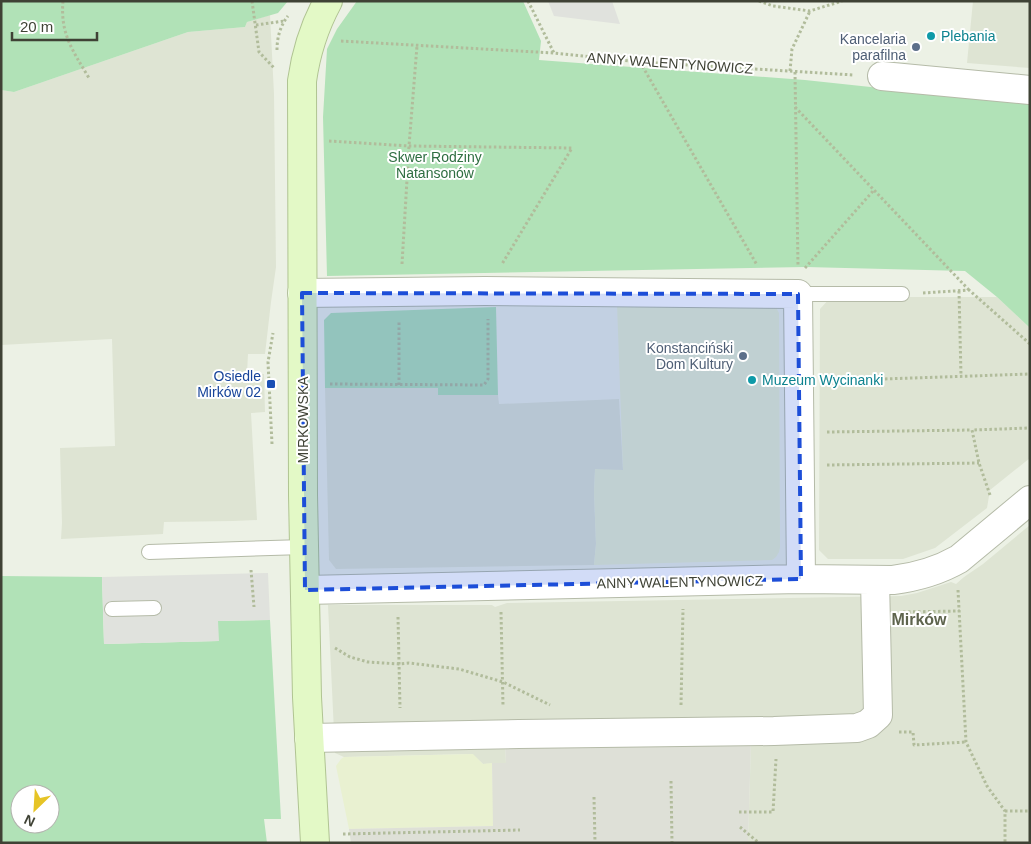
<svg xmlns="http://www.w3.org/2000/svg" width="1031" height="844" font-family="Arial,sans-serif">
  <rect width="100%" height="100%" fill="#ecf1e5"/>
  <!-- residential -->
  <path fill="#dee4d3" d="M 973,1 L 1030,1 L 1030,68 L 967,63 Z
    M 270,15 L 274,94 L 276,267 L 271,302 L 265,354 L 248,354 L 247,373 L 264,374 L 265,412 L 251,413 L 257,520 L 233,521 L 164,522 L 163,534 L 61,539 L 62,523 L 60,448 L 115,446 L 112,339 L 1,345 L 1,90 L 14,92 L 188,32 L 245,27 L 247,22 Z
    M 831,297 L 997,297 L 1030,328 L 1030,458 L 990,490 L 987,508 L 935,548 L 903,559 L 828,559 L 819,550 L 820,309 Z
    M 325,388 L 438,388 L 438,395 L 498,395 L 499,404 L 619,399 L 623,470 L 595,470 L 594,492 L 596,544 L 594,565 L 336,569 L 329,560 Z
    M 1030,525 L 1030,843 L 748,843 L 751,743 L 505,744 L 506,763 L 483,764 L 472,754 L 344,757 L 335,753 L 328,605 L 492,605 L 495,607 L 507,603 L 901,596 L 917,593 L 951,582 L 956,584 L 964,577 L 983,564 Z"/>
  <!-- commercial -->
  <path fill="#e9f1d1" d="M 773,302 L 779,313 L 780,547 L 779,552 L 776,557 L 772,560 L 594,565 L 596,544 L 594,492 L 595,469 L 623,470 L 617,304 Z
    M 473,754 L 483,764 L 492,763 L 494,826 L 349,829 L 336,766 L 341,759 L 344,757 Z"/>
  <!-- industrial -->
  <path fill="#dee0d7" d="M 751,742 L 748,843 L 351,843 L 349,829 L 493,826 L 492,763 L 506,763 L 505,744 Z"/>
  <!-- green -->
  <path fill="#b1e2b7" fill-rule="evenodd" d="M 1,1 L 288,1 L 278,13 L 247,22 L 245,27 L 188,32 L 14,92 L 1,90 Z
    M 357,1 L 523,1 L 541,41 L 539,60 L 805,80 L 1030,104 L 1030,328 L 997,297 L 965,271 L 806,267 L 327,276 L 323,117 L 327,49 L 337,29 Z
    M 496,307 L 498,395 L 438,395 L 438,388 L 325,388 L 324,320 L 331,313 Z
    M 1,576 L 102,577 L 104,644 L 218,641 L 218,621 L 270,620 L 281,819 L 264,819 L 267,843 L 1,843 ZM 20,794 L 50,794 L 50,824 L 20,824 Z"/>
  <!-- parking -->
  <path fill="#e0e2dd" d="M 548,1 L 612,1 L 620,24 L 554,16 Z
    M 268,573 L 270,620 L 218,621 L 219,641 L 104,644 L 102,577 Z"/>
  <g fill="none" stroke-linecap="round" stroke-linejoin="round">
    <!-- lane casing -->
    <g stroke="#b5bba8" stroke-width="16">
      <path id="lane" d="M 798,294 L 902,294
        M 149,552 L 304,547
        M 112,609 L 154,608"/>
    </g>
    <!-- street casing -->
    <g stroke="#b5bba8" stroke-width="30">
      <path id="street" d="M 882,76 L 1030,90
        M 302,293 L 485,291 L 798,294 L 801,579
        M 305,590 L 801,579 L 893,580 C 917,577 938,571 959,559 L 1030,500
        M 309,738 L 519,734 L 774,731 L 857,728 L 868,724 L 878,715 L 875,580"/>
    </g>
    <!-- secondary casing -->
    <g stroke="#b0c492" stroke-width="30">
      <path id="secondary" d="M 315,843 L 307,697 L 303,495 L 302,81 C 306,52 314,27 328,1"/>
    </g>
    <!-- path -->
    <path stroke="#b1bc9b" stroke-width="3" stroke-dasharray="2.5 2.5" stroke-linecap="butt" d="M 63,1 C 60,34 73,51 89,78
      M 252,1 L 259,52 L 275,69
      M 528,1 L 554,53
      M 759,1 L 773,6 L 810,11 L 842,1
      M 256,25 L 284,21
      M 341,41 L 554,53 L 640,62 L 854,75
      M 277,50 C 277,38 280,26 288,16
      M 640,62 L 757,265
      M 790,71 L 792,49 L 810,11
      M 795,72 L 798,266
      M 795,107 L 969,290
      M 329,141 L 409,146 L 572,148 L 502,264
      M 402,264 L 409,146 L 417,46
      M 805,268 L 874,190
      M 959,291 L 961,376
      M 923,293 L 969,290 L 1030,344
      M 825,381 L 1030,374
      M 330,384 L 484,385 L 488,379 L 488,319
      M 399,385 L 399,321
      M 827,432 L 972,430
      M 272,444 L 268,362 L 273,333
      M 827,465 L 979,463
      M 990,495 L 979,463 L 972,430 L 1030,428
      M 251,570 L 254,607
      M 958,590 L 966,742 L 987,786 L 1005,811 L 1005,843
      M 501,612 L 503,706
      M 903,612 L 960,611
      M 398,617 L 400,708
      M 335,648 L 350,657 L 368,662 L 399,664 L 409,663 L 459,669 L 503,682 L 550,705
      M 681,705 L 683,609
      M 899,732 L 913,732 L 914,745 L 966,742
      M 671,781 L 672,843
      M 594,797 L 595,843
      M 1005,811 L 1030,811
      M 739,812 L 773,812 L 776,759
      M 740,827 L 759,843
      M 343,834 L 520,830"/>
    <!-- lane -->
    <use href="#lane" stroke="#fff" stroke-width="14"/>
    <!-- street -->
    <use href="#street" stroke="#fff" stroke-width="28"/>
    <!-- secondary -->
    <use href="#secondary" stroke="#e3f9c6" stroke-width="28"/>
  </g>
  <!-- marked area -->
  <path fill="#1d4ed8" fill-opacity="0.2" stroke="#1d4ed8" stroke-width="4" stroke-dasharray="10 6" stroke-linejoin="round" d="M 302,293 L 798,294 L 801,579 L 305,590 Z"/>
  <!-- markers -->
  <g fill="#0f9aa8" stroke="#fff" stroke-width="2">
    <circle cx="931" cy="36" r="5"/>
    <circle cx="752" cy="380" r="5"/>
  </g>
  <g fill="#5c6f8a" stroke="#fff" stroke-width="2">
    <circle cx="916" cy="47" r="5"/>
    <circle cx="743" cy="356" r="5"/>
  </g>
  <rect fill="#1a4fb4" stroke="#fff" stroke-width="2" x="266" y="379" width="10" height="10" rx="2.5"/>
  <g text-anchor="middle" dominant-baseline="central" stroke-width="4" stroke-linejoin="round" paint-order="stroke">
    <!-- culture labels -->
    <g font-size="14" fill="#0d838f" stroke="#fff" text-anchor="start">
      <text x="941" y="36">Plebania</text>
      <text x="762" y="380">Muzeum Wycinanki</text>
    </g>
    <!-- service labels -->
    <g font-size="14" fill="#4e5e75" stroke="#fff" text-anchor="end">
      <text x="906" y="39">Kancelaria<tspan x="906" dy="16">parafilna</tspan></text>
      <text x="733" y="348">Konstanciński<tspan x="733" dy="16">Dom Kultury</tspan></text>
    </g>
    <!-- street labels -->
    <g font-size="14" fill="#3f4235" stroke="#fff">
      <text transform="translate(670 63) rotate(4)">ANNY WALENTYNOWICZ</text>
      <text transform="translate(303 420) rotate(-90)">MIRKOWSKA</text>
      <text transform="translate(680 582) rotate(-1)">ANNY WALENTYNOWICZ</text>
    </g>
    <!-- park labels -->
    <g font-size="14" fill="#2e6e41" stroke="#fff">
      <text x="435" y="157">Skwer Rodziny<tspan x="435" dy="16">Natansonów</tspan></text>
    </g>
    <!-- transit labels -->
    <g font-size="14" fill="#164399" stroke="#fff" text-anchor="end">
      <text x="261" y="376">Osiedle<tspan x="261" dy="16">Mirków 02</tspan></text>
    </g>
    <!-- quarter labels -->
    <g font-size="16" font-weight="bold" fill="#5e644d" stroke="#fff">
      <text x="919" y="619">Mirków</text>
    </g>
  </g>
  <!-- border -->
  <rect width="1031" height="844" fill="none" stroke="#3f4235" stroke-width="5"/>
  <!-- north arrow -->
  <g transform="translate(35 809) rotate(205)"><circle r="24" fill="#ffffff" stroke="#b2b3ae"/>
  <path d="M0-4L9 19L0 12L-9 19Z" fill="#e6c426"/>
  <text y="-8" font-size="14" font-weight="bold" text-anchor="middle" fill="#3f4235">N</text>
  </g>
  <!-- scale -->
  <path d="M12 32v8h85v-8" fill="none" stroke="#3f4235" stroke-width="2.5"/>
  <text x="20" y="32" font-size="15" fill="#3f4235" stroke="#ffffff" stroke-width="4" paint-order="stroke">20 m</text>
</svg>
